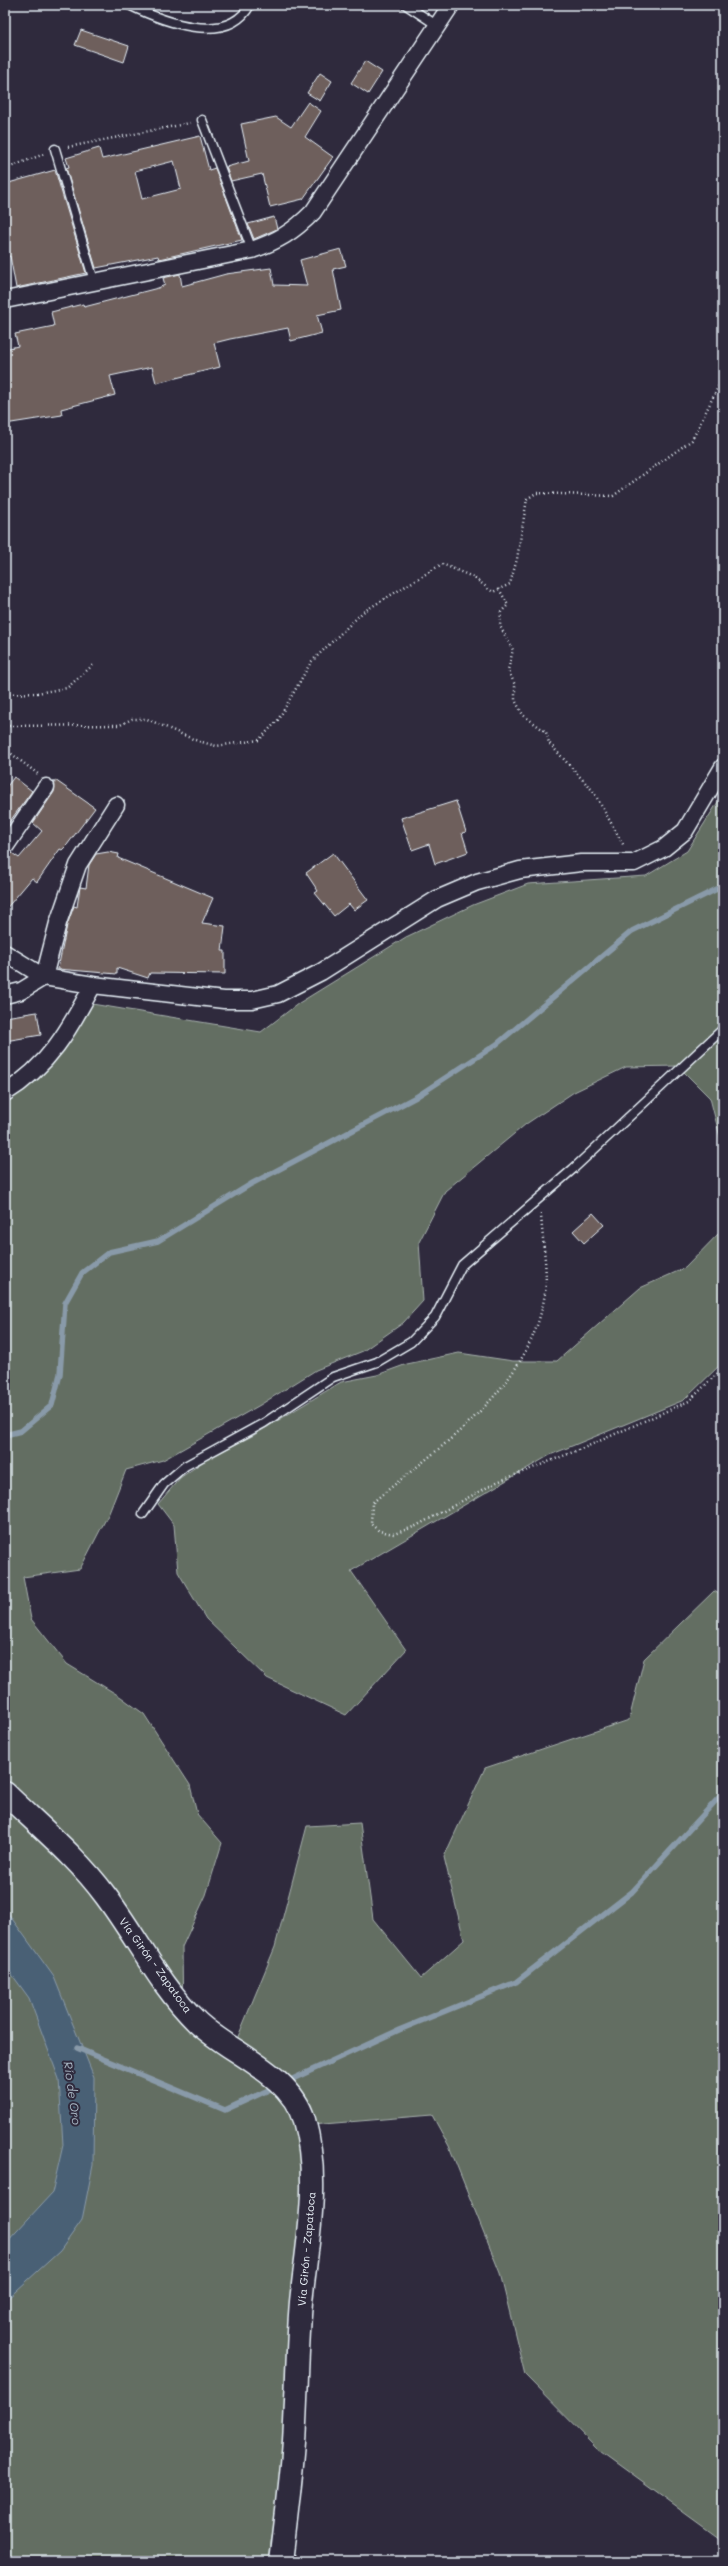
<svg xmlns="http://www.w3.org/2000/svg" width="728" height="2566" font-family="Mali,sans-serif">
  <rect width="100%" height="100%" fill="#2f2a3d"/>
  <filter id="ink" filterUnits="userSpaceOnUse"><feTurbulence type="fractalNoise" baseFrequency=".025" numOctaves="2"/><feDisplacementMap in="SourceGraphic" scale="8" xChannelSelector="R" yChannelSelector="G"/><feConvolveMatrix kernelMatrix="1 2 1 2 8 2 1 2 1" color-interpolation-filters="sRGB"/></filter>
  <g filter="url(#ink)">
    <!-- green -->
    <path fill="#646e62" stroke="#a6b0ad" d="M 723,794 L 723,1149 L 710,1098 L 678,1066 L 626,1067 L 574,1092 L 526,1124 L 445,1191 L 419,1242 L 423,1301 L 403,1323 L 363,1351 L 316,1370 L 260,1405 L 163,1460 L 126,1470 L 109,1513 L 80,1569 L 23,1577 L 31,1619 L 67,1664 L 121,1697 L 144,1714 L 190,1785 L 197,1814 L 222,1843 L 206,1895 L 182,1947 L 183,2024 L 230,2056 L 275,1947 L 307,1826 L 360,1823 L 373,1919 L 421,1978 L 464,1940 L 444,1857 L 485,1768 L 629,1720 L 644,1659 L 714,1591 L 723,1596 L 723,2540 L 598,2449 L 525,2375 L 500,2273 L 449,2146 L 432,2115 L 299,2126 L 303,2202 L 289,2314 L 289,2437 L 271,2542 L 271,2561 L 5,2561 L 5,1096 L 92,1004 L 261,1032 L 299,1003 L 406,937 L 473,905 L 528,884 L 646,876 L 687,851 Z
      M 723,1229 L 723,1362 L 684,1400 L 550,1455 L 351,1571 L 406,1650 L 346,1715 L 267,1678 L 206,1619 L 178,1572 L 174,1525 L 158,1504 L 180,1478 L 207,1459 L 254,1435 L 341,1382 L 377,1375 L 407,1364 L 459,1353 L 513,1361 L 557,1361 L 640,1288 L 685,1268 Z"/>
    <!-- water -->
    <path fill="#4a6075" stroke="#899aa9" d="M 5,1909 L 54,1977 L 94,2077 L 93,2165 L 82,2220 L 60,2251 L 5,2301 L 5,2244 L 52,2193 L 63,2145 L 59,2079 L 29,1998 L 5,1965 Z"/>
    <g fill="none" stroke-linecap="round" stroke-linejoin="round">
      <!-- stream -->
      <path stroke="#899aa9" stroke-width="5.5" d="M 5,1435 L 21,1431 L 52,1405 L 60,1374 L 65,1303 L 82,1273 L 109,1252 L 158,1241 L 251,1184 L 416,1097 L 497,1044 L 632,931 L 721,887 L 723,884
        M 77,2048 L 225,2110 L 277,2086
        M 286,2082 L 399,2030 L 516,1982 L 632,1892 L 723,1793"/>
    </g>
    <!-- building -->
    <path fill="#6e5e5c" stroke="#e8f1f8" fill-rule="evenodd" d="M 81,30 L 129,46 L 124,62 L 75,45 Z
      M 365,61 L 382,72 L 368,94 L 351,83 Z
      M 320,73 L 332,81 L 320,101 L 307,93 Z
      M 308,102 L 321,111 L 305,137 L 333,157 L 303,199 L 270,207 L 262,174 L 231,181 L 226,167 L 249,161 L 241,124 L 276,117 L 291,127 Z
      M 200,136 L 209,170 L 215,168 L 242,240 L 159,259 L 158,256 L 96,268 L 66,168 L 69,167 L 66,158 L 99,148 L 102,159 ZM 174,161 L 181,189 L 142,199 L 135,171 Z
      M 55,170 L 86,273 L 16,288 L 10,256 L 5,257 L 5,184 Z
      M 274,217 L 277,229 L 254,239 L 248,224 Z
      M 341,249 L 346,266 L 333,269 L 341,310 L 317,315 L 322,333 L 291,341 L 288,328 L 230,339 L 214,343 L 220,367 L 156,383 L 152,367 L 110,376 L 115,395 L 61,409 L 62,415 L 5,424 L 5,349 L 18,346 L 15,334 L 54,326 L 51,312 L 83,304 L 84,307 L 158,288 L 165,285 L 163,278 L 180,274 L 182,286 L 226,274 L 271,268 L 274,285 L 307,286 L 300,260 Z
      M 14,777 L 32,791 L 5,828 L 5,789 Z
      M 55,780 L 95,808 L 67,845 L 62,850 L 60,849 L 37,882 L 32,878 L 5,910 L 5,856 L 12,853 L 19,858 L 42,831 L 33,823 L 54,792 Z
      M 456,801 L 466,832 L 462,833 L 468,852 L 435,864 L 429,844 L 412,850 L 401,818 Z
      M 108,852 L 119,854 L 118,858 L 213,898 L 202,923 L 225,926 L 222,951 L 225,951 L 225,974 L 150,973 L 148,978 L 117,968 L 117,974 L 58,969 L 67,925 L 74,906 L 77,907 L 80,887 L 86,888 L 89,865 L 96,854 Z
      M 333,853 L 368,900 L 354,910 L 349,904 L 334,916 L 315,893 L 318,891 L 306,873 Z
      M 37,1012 L 41,1035 L 5,1041 L 5,1017 Z
      M 593,1213 L 604,1225 L 584,1243 L 573,1231 Z"/>
    <g fill="none" stroke-linecap="round" stroke-linejoin="round">
      <!-- lane casing -->
      <g stroke="#e8f1f8" stroke-width="11">
        <path id="lane" d="M 129,5 C 162,21 227,47 250,5
          M 406,5 L 438,26
          M 202,120 L 252,250
          M 55,149 L 94,281
          M 143,1514 L 164,1484 L 185,1466 L 264,1423 L 333,1377 L 377,1362 L 411,1342 L 435,1317 L 462,1265 L 573,1169 L 723,1029"/>
      </g>
      <!-- street casing -->
      <g stroke="#e8f1f8" stroke-width="19">
        <path id="street" d="M 5,300 L 252,250 C 278,241 293,232 313,212 L 451,5
          M 5,847 L 46,787
          M 5,953 L 44,977 L 93,985 L 224,1000 L 252,1000 L 278,994 L 321,972 L 437,899 L 477,882 L 520,870 L 581,863 L 634,863 L 664,848 L 685,831 L 723,767
          M 44,977 L 58,923 L 78,865 L 116,805
          M 5,995 L 21,991 L 44,977
          M 5,1093 C 49,1066 69,1030 93,985"/>
      </g>
      <!-- secondary casing -->
      <g stroke="#e8f1f8" stroke-width="25">
        <path id="secondary" d="M 5,1793 C 39,1826 77,1857 105,1895 C 136,1936 160,1986 197,2022 C 231,2054 290,2073 304,2120 C 321,2179 307,2243 301,2302 C 297,2348 297,2395 294,2441 C 291,2481 286,2521 281,2561"/>
      </g>
      <!-- path -->
      <path stroke="#e8f1f8" stroke-width="2.5" stroke-dasharray="1 3" stroke-linecap="butt" d="M 68,147 L 190,123
        M 5,169 L 44,154
        M 499,589 L 508,605 L 501,612 L 500,626 L 513,650 L 508,670 L 515,685 L 515,700 L 523,715 L 546,732 L 549,743 L 593,791 L 624,846
        M 5,694 L 37,693 L 67,688 L 93,665
        M 5,726 L 120,725 L 132,719 L 147,719 L 195,740 L 216,746 L 259,740 L 278,720 L 311,662 L 363,612 L 442,564 L 473,577 L 493,592 L 510,584 L 517,559 L 527,499 L 536,493 L 613,496 L 692,440 L 723,377
        M 5,749 L 38,774
        M 541,1214 C 542,1237 548,1272 545,1293 C 531,1389 440,1446 372,1503 L 371,1524 L 379,1531 L 394,1534 L 416,1526 L 497,1482 L 586,1447 L 689,1401 L 723,1368"/>
      <!-- lane -->
      <use href="#lane" stroke="#2f2a3d" stroke-width="8"/>
      <!-- street -->
      <use href="#street" stroke="#2f2a3d" stroke-width="16"/>
      <!-- secondary -->
      <use href="#secondary" stroke="#2f2a3d" stroke-width="22"/>
    </g>
  </g>
  <g text-anchor="middle" dominant-baseline="central" stroke-width="4" stroke-linejoin="round" paint-order="stroke">
    <!-- street labels -->
    <g font-size="11" fill="#e8f1f8" stroke="#2f2a3d">
      <text transform="translate(156 1965) rotate(54)">Vía Girón - Zapatoca</text>
      <text transform="translate(306 2249) rotate(-85)">Vía Girón - Zapatoca</text>
    </g>
    <!-- water labels -->
    <g font-size="12" font-style="italic" fill="#a9b7c4" stroke="#2f2a3d">
      <text transform="translate(73 2093) rotate(82)">Río de Oro</text>
    </g>
  </g>
  <!-- margin -->
  <rect width="728" height="2566" fill="none" stroke="#2f2a3d" stroke-width="20"/>
  <rect x="10" y="10" width="708" height="2546" fill="none" stroke="#e8f1f8" stroke-width="1.5" filter="url(#ink)"/>
</svg>
